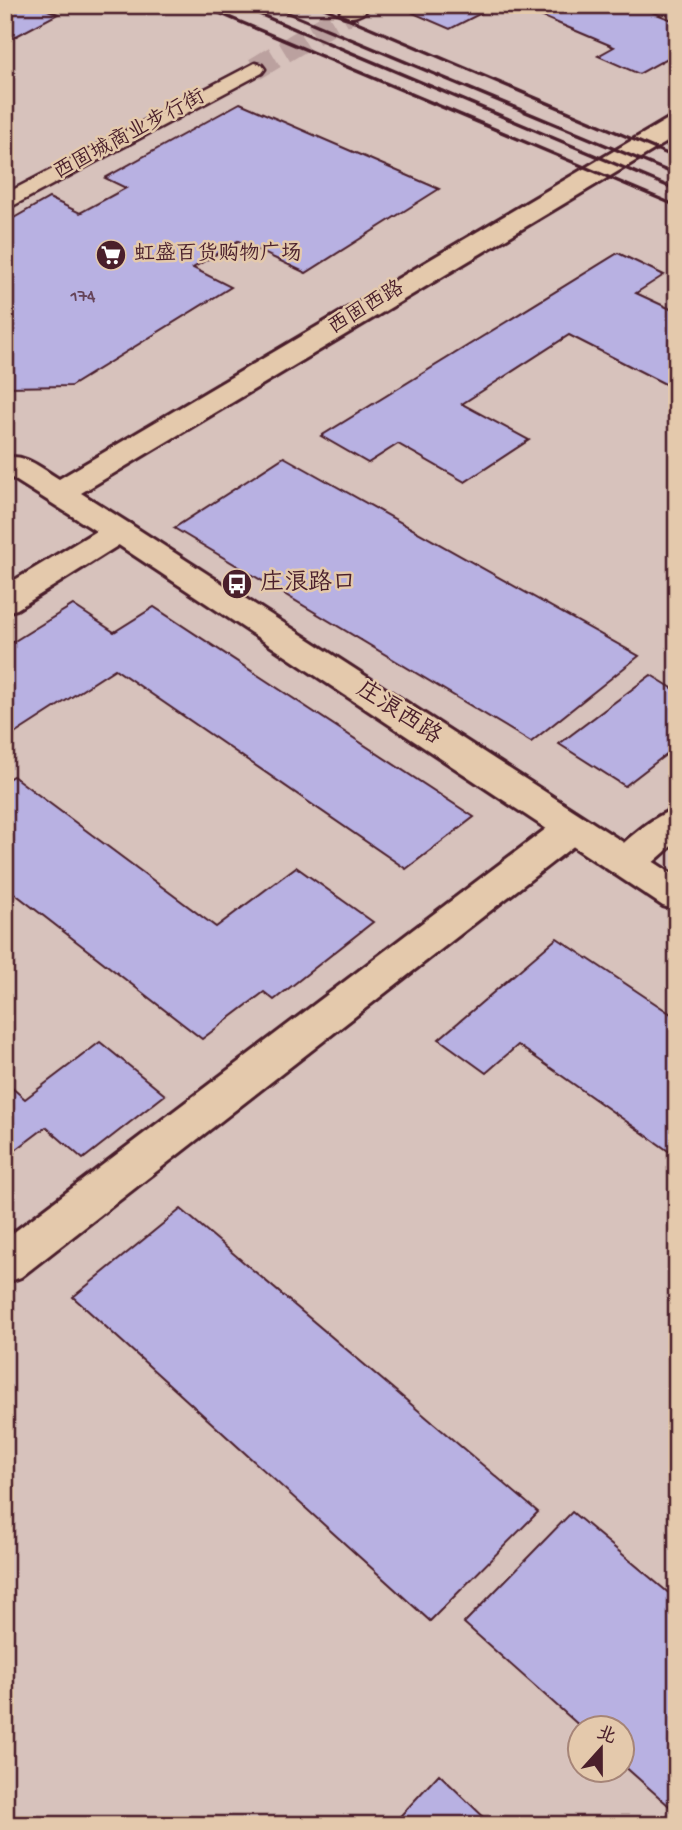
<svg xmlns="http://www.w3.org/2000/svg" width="682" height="1830" font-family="'Gochi Hand','LXGW WenKai TC',sans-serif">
  <rect width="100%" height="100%" fill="#d7c2bc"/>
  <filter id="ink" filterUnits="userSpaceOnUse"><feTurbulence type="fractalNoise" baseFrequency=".0143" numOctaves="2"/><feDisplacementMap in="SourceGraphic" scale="14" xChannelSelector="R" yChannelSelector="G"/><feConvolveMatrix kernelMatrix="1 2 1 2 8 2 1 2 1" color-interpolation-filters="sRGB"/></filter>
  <g filter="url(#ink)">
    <!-- building -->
    <path fill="#b8b1e2" stroke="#4a1f2b" stroke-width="2" d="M 5,5 L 35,5 L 58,14 L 5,42 Z
      M 429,5 L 497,5 L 450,29 L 413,13 Z
      M 515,5 L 634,5 L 677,22 L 677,53 L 639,74 L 598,56 L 614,47 Z
      M 240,103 L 439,189 L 306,273 L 238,241 L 193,268 L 231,287 L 71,386 L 5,387 L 5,223 L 49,198 L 80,213 L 126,188 L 105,178 Z
      M 618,253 L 664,275 L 636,293 L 677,312 L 677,390 L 569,335 L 462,404 L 529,440 L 465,482 L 398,444 L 368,463 L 321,436 Z
      M 284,457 L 639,656 L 531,742 L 174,528 Z
      M 73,605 L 114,632 L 154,607 L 474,817 L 406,869 L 115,669 L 5,740 L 5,647 Z
      M 651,675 L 677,691 L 677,746 L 625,786 L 559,744 Z
      M 13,776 L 216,927 L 296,867 L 373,922 L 274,1000 L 264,992 L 202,1039 L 5,886 L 5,781 Z
      M 557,938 L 677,1018 L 677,1157 L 518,1045 L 486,1073 L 439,1039 Z
      M 100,1042 L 165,1095 L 83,1159 L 46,1127 L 5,1158 L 5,1082 L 25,1099 Z
      M 181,1209 L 538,1512 L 430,1621 L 73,1297 Z
      M 572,1512 L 677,1600 L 677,1813 L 622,1764 L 622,1728 L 582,1728 L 464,1623 Z
      M 439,1774 L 492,1825 L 392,1825 Z"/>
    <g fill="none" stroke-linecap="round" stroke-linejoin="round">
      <!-- pedestrian-tunnel -->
      <path stroke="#bba19f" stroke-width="23" stroke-dasharray="23 11" stroke-linecap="butt" d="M 255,69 L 350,12"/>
      <!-- pedestrian casing -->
      <g stroke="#4a1f2b" stroke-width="5">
        <path id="pedestrian" d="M 347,5 L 371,5 C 364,15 354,19 343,16 L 340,12 Z
          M 255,63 L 262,65 L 265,69 L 262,73 L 5,210 L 5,194 Z"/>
      </g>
      <!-- minor casing -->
      <g stroke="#4a1f2b" stroke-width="6">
        <path id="minor" d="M 677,808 L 677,841 C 657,858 640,881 613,873 L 607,863 C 618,844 656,814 677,808 Z
          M 572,815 L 585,819 L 591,828 L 585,837 L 21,1277 L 5,1283 L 5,1239 L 559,819 Z"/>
      </g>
      <!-- tertiary casing -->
      <g stroke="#4a1f2b" stroke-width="6">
        <path id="tertiary" d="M 119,521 L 130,524 L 677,877 L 677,910 L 663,906 L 108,538 L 103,531 L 108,524 Z"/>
      </g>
      <!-- secondary casing -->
      <g stroke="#4a1f2b" stroke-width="6">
        <path id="secondary" d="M 677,117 L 677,136 L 81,493 L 130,524 L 135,531 L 130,538 L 17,609 L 5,612 L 5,586 L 96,531 L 12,478 L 5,479 L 5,458 C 25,453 42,469 59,479 L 668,119 Z"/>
      </g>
      <!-- pedestrian -->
      <use href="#pedestrian" fill="#e4c9ac" fill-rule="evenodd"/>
      <!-- minor -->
      <use href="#minor" fill="#e4c9ac" fill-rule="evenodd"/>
      <!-- tertiary -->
      <use href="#tertiary" fill="#e4c9ac" fill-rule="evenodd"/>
      <!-- secondary -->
      <use href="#secondary" fill="#e4c9ac" fill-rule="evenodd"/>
      <!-- rail -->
      <path stroke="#4a1f2b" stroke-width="3.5" d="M 200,5 L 677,206
        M 238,5 L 677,190
        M 269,5 L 677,175
        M 317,5 L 677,158"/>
    </g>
  </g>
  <!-- icons -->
  <defs>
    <g id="supermarket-disc" transform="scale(1.575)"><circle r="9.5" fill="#4a1f2b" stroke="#e4c9ac"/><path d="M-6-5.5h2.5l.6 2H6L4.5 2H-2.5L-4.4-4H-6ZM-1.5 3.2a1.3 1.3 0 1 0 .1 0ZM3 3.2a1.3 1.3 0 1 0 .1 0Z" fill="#fff"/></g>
    <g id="bus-disc" transform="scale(1.575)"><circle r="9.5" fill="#4a1f2b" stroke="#e4c9ac"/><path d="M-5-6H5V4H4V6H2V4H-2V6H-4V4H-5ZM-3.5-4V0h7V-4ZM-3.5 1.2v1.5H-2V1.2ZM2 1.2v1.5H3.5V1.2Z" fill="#fff"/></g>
  </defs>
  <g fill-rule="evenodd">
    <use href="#supermarket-disc" x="111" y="255"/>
    <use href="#bus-disc" x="237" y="584"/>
  </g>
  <g text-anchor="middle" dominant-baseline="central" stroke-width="5" stroke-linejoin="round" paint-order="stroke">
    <!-- far-number labels -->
    <g font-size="18" fill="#664459">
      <text x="83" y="297">174</text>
    </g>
    <!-- far-street labels -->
    <g font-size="21" fill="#4a1f2b" stroke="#e4c9ac">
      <text transform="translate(130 136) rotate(-28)">西固城商业步行街</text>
      <text transform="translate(367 309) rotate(-31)">西固西路</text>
    </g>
    <!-- far-poi labels -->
    <g font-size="21" fill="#4a1f2b" stroke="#e4c9ac" text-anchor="start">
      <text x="134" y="255">虹盛百货购物广场</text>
    </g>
    <!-- poi labels -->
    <g font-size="24" fill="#4a1f2b" stroke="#e4c9ac" text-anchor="start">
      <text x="260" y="584">庄浪路口</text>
    </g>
    <!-- street labels -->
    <g font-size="24" fill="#4a1f2b" stroke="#e4c9ac">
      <text transform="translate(398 714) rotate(33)">庄浪西路</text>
    </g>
  </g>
  <!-- margin -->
  <rect width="682" height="1830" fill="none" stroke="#e4c9ac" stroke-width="28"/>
  <rect x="14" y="14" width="654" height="1802" fill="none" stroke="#4a1f2b" stroke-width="2.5" filter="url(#ink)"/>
  <!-- north arrow -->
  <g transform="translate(601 1749) rotate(21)"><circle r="33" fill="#e4c9ac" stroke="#a68578" stroke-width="2"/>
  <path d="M0-5L12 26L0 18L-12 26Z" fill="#4a1f2b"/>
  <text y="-10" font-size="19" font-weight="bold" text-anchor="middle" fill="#4a1f2b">北</text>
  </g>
</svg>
